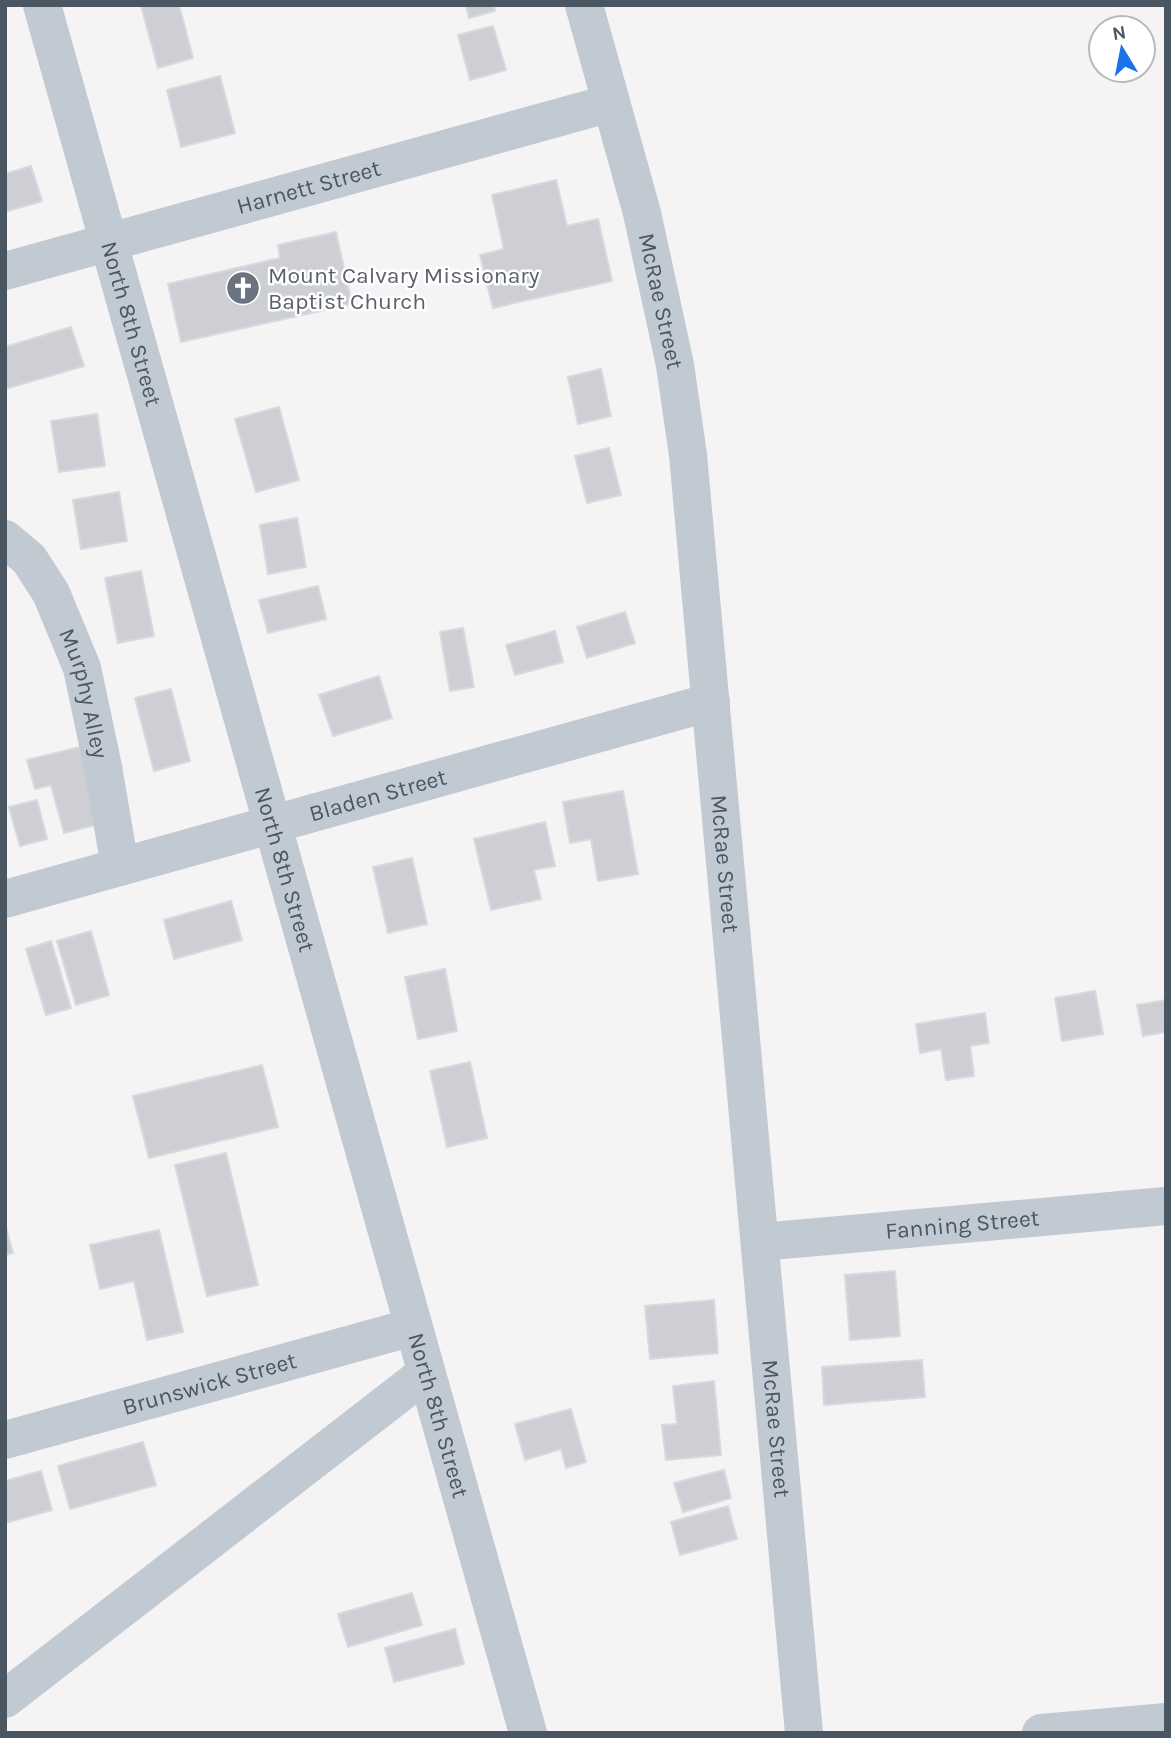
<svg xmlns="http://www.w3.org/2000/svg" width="1171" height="1738" font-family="Karla,sans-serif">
  <rect width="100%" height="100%" fill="#f5f3f3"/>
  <!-- building -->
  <path fill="#cdcfd5" stroke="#d7d9de" stroke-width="2" d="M 179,5 L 193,58 L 158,68 L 141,6 Z
    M 466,5 L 494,5 L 495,11 L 469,18 Z
    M 493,26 L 506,70 L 470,80 L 458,35 Z
    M 220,76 L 235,133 L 181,147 L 167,90 Z
    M 31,166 L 42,201 L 5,212 L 5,174 Z
    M 556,180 L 567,226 L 598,219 L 612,281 L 493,308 L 480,255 L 504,249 L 492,195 Z
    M 336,232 L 352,304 L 181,342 L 168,284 L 280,258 L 278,245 Z
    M 71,327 L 84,366 L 5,389 L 5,347 Z
    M 601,369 L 611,416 L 578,424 L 568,377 Z
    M 279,407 L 299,480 L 256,492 L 235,419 Z
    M 97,414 L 105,466 L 59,472 L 51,421 Z
    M 609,448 L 621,495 L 587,503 L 575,456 Z
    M 119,492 L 127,541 L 81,549 L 73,500 Z
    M 297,518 L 306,567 L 268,574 L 260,525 Z
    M 141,571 L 154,636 L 118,643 L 105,578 Z
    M 318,586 L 326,619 L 268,633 L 259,600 Z
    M 625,612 L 635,643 L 587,658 L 577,627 Z
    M 463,628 L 474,687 L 450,691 L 440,632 Z
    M 555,631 L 563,662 L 515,675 L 506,645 Z
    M 379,676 L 392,718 L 333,736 L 319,695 Z
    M 171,689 L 190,761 L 154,771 L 135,698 Z
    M 80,747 L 100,824 L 64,833 L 51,785 L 35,789 L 27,760 Z
    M 623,791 L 638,874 L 598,881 L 591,839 L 570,843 L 563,802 Z
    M 37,800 L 47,839 L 20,846 L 9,807 Z
    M 545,822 L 555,866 L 534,870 L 541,899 L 491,910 L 474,839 Z
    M 412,858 L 427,924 L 388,933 L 373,867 Z
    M 231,901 L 242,940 L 174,959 L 164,920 Z
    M 91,931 L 109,995 L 76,1005 L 57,941 Z
    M 51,941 L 71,1008 L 46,1015 L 26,949 Z
    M 445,969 L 457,1031 L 418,1039 L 405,977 Z
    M 1095,991 L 1103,1034 L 1062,1041 L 1055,998 Z
    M 1166,1000 L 1166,1032 L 1143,1036 L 1137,1005 Z
    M 985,1013 L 989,1043 L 970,1046 L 974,1076 L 946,1080 L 941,1049 L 920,1053 L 916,1024 Z
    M 470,1062 L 487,1138 L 447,1147 L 430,1071 Z
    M 262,1065 L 278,1127 L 149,1158 L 133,1096 Z
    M 226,1153 L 258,1285 L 207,1296 L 175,1165 Z
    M 5,1224 L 13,1253 L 5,1255 Z
    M 159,1230 L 183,1332 L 147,1340 L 134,1281 L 100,1289 L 90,1245 Z
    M 895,1271 L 900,1336 L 850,1340 L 845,1275 Z
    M 714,1300 L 718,1353 L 650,1359 L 645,1306 Z
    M 922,1360 L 925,1397 L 824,1405 L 822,1367 Z
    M 714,1381 L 721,1455 L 666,1460 L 662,1425 L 677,1424 L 673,1386 Z
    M 571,1409 L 586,1462 L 566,1468 L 561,1449 L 525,1460 L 515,1424 Z
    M 143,1442 L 156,1485 L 70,1509 L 58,1466 Z
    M 724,1470 L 731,1498 L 683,1512 L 674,1483 Z
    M 41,1471 L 52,1510 L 5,1523 L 5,1481 Z
    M 728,1506 L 737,1539 L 680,1555 L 671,1522 Z
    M 412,1593 L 422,1625 L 348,1647 L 338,1614 Z
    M 455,1629 L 464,1664 L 394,1682 L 385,1648 Z"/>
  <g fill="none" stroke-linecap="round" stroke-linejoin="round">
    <!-- minor -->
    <g stroke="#c1cad2" stroke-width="38">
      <path id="s1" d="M 42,5 L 528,1733"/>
      <path id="s2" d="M 584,5 L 642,213 L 675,365 L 688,455 L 804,1733"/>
      <path id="s3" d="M 5,271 L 611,103"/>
      <path id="s4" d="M 5,539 L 29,559 L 51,593 L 82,668 L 103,767 L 120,867"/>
      <path id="s5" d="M 5,899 L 711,702"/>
      <path id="s6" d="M 760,1242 L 1166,1206"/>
      <path id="s7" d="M 5,1440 L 413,1327"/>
      <path d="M 5,1699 L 426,1373"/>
      <path d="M 1041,1733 L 1166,1722"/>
    </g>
  </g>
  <!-- icons -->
  <defs>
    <g id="church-disc" transform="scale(1.75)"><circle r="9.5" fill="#6b7280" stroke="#fff"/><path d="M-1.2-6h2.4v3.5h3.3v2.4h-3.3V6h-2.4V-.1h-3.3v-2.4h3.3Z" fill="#fff"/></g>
  </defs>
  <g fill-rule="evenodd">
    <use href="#church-disc" x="243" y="288"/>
  </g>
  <g text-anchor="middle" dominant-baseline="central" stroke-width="5" stroke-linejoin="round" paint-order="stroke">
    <!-- street labels -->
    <g font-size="23" fill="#4a5661" stroke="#fff">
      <text stroke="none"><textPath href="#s3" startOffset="315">Harnett Street</textPath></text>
      <text stroke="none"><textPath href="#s2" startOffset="306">McRae Street</textPath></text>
      <text stroke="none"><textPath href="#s1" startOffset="331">North 8th Street</textPath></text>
      <text stroke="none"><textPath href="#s4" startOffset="178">Murphy Alley</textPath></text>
      <text stroke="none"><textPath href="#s5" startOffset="387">Bladen Street</textPath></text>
      <text stroke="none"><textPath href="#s2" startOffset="873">McRae Street</textPath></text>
      <text stroke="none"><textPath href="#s1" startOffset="898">North 8th Street</textPath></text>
      <text stroke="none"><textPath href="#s6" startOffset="203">Fanning Street</textPath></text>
      <text stroke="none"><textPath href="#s7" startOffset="212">Brunswick Street</textPath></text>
      <text stroke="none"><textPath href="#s1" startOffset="1465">North 8th Street</textPath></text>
      <text stroke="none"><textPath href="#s2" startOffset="1440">McRae Street</textPath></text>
    </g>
    <!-- worship labels -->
    <g font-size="23" fill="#5b616d" stroke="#fff" text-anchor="start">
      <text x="268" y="275">Mount Calvary Missionary<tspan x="268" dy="26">Baptist Church</tspan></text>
    </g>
  </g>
  <!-- border -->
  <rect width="1171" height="1738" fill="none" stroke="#4a5661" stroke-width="14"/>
  <!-- north arrow -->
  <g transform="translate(1122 49) rotate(350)"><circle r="33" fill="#ffffff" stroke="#b7bbc0" stroke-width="2"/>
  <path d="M0-5L12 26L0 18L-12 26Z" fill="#1a73e8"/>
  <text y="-10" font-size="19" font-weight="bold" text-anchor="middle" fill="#4a5661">N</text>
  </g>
</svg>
